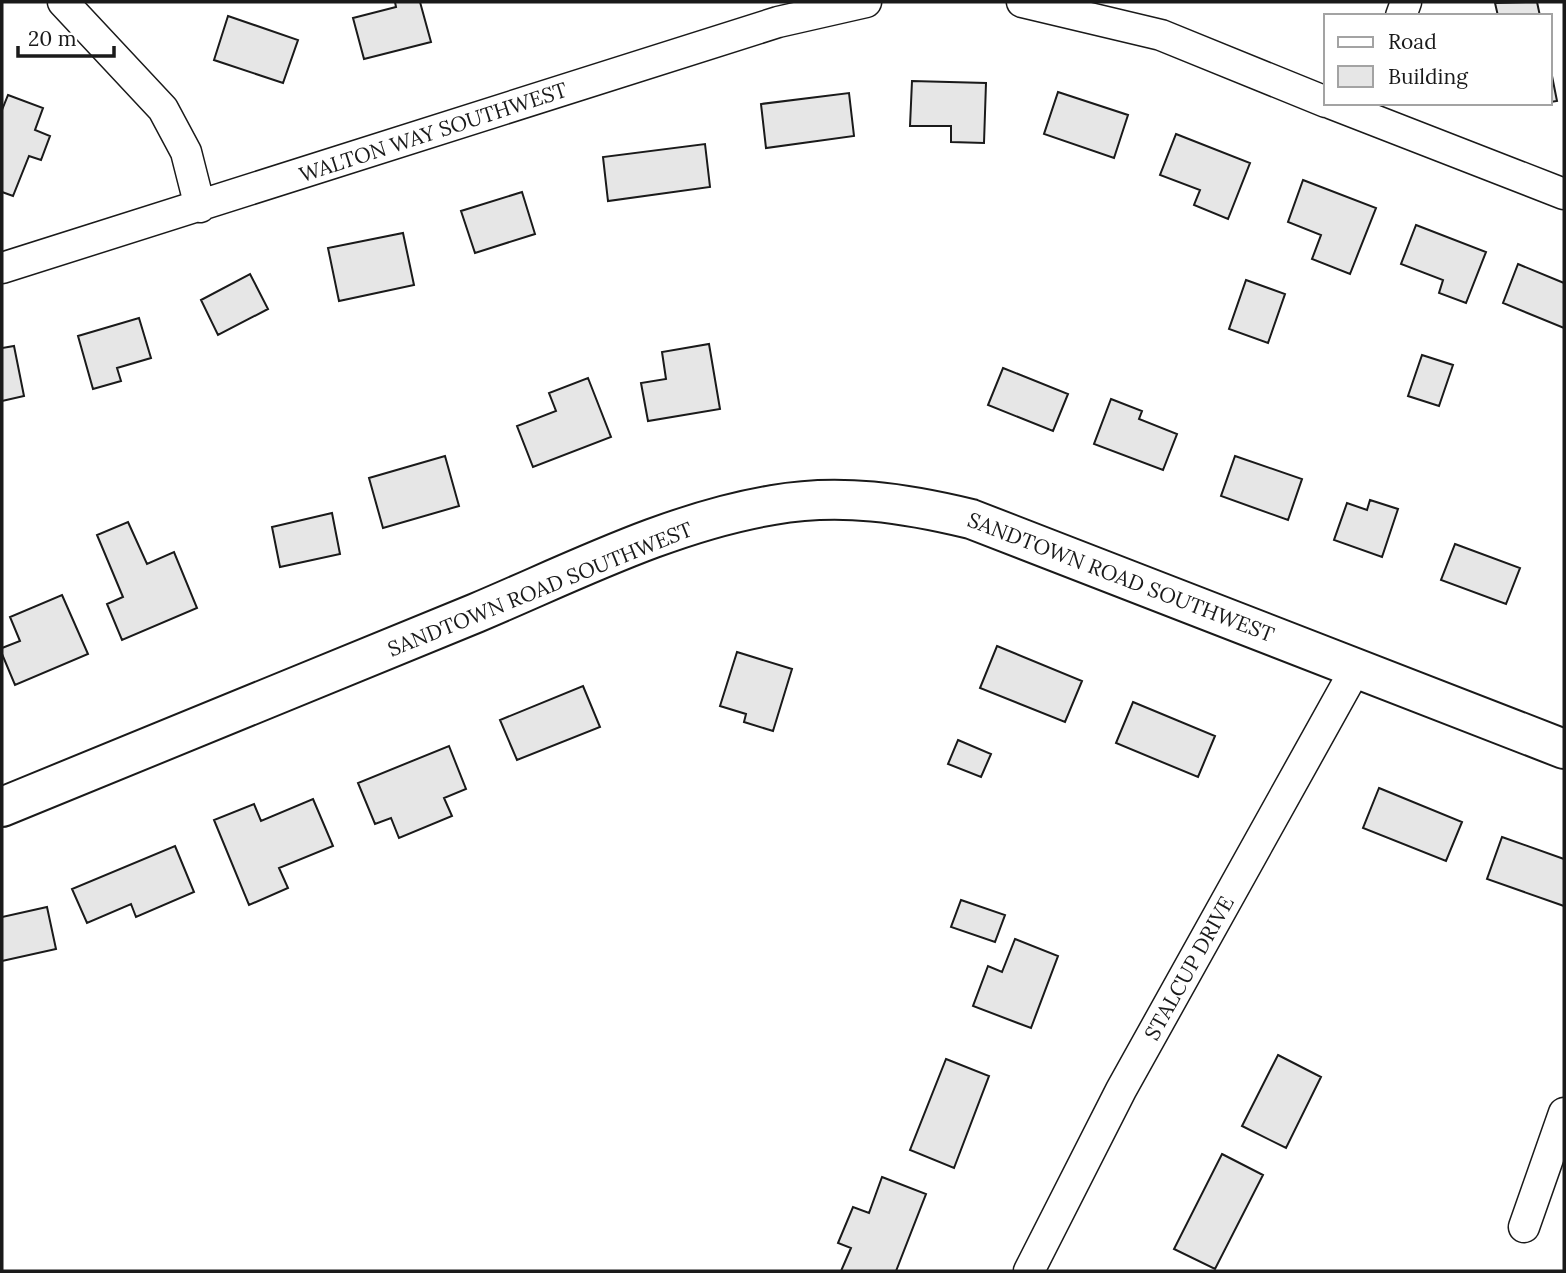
<svg xmlns="http://www.w3.org/2000/svg" width="1566" height="1273" font-family="Lora,serif">
  <rect width="100%" height="100%" fill="#fff"/>
  <!-- building -->
  <path fill="#e6e6e6" stroke="#1a1a1a" stroke-width="2" d="M 395,2 L 420,2 L 431,42 L 364,59 L 353,18 L 396,7 Z
    M 1537,2 L 1540,16 L 1498,16 L 1495,3 Z
    M 228,16 L 298,40 L 283,83 L 214,60 Z
    M 1550,66 L 1557,101 L 1550,102 Z
    M 912,81 L 986,83 L 984,143 L 951,142 L 951,126 L 910,126 Z
    M 1058,92 L 1128,115 L 1114,158 L 1044,134 Z
    M 849,93 L 854,136 L 766,148 L 761,104 Z
    M 8,95 L 43,108 L 35,130 L 50,136 L 41,160 L 29,156 L 13,196 L 2,192 L 2,110 Z
    M 1176,134 L 1250,163 L 1228,219 L 1194,205 L 1200,190 L 1160,175 Z
    M 705,144 L 710,187 L 608,201 L 603,157 Z
    M 1303,180 L 1376,208 L 1350,274 L 1312,259 L 1321,235 L 1288,222 Z
    M 522,192 L 535,234 L 475,253 L 461,211 Z
    M 1416,225 L 1486,252 L 1466,303 L 1439,293 L 1443,280 L 1401,264 Z
    M 403,233 L 414,285 L 339,301 L 328,248 Z
    M 1518,264 L 1564,283 L 1564,328 L 1503,303 Z
    M 250,274 L 268,309 L 218,335 L 201,300 Z
    M 1246,280 L 1285,294 L 1268,343 L 1229,329 Z
    M 139,318 L 151,358 L 117,368 L 121,381 L 93,389 L 78,336 Z
    M 709,344 L 720,409 L 648,421 L 641,383 L 666,379 L 662,352 Z
    M 14,346 L 24,396 L 2,401 L 2,348 Z
    M 1422,355 L 1453,365 L 1439,406 L 1408,396 Z
    M 1003,368 L 1068,394 L 1053,431 L 988,405 Z
    M 588,378 L 611,437 L 533,467 L 517,426 L 556,411 L 549,393 Z
    M 1111,399 L 1142,411 L 1139,419 L 1177,434 L 1163,470 L 1094,444 Z
    M 445,456 L 459,506 L 383,528 L 369,478 Z
    M 1235,456 L 1302,479 L 1288,520 L 1221,496 Z
    M 1370,500 L 1398,509 L 1382,557 L 1334,540 L 1347,503 L 1367,510 Z
    M 332,513 L 340,554 L 280,567 L 272,527 Z
    M 128,522 L 147,564 L 174,552 L 197,608 L 122,640 L 107,604 L 123,597 L 97,535 Z
    M 1455,544 L 1520,568 L 1506,604 L 1441,580 Z
    M 62,595 L 88,654 L 15,685 L 2,654 L 2,648 L 20,641 L 10,617 Z
    M 997,646 L 1082,681 L 1065,722 L 980,688 Z
    M 737,652 L 792,669 L 773,731 L 744,722 L 746,714 L 720,706 Z
    M 583,686 L 600,727 L 517,760 L 500,720 Z
    M 1133,702 L 1215,736 L 1198,777 L 1116,743 Z
    M 958,740 L 991,754 L 981,777 L 948,764 Z
    M 449,746 L 466,789 L 444,798 L 452,816 L 399,838 L 391,818 L 375,824 L 358,783 Z
    M 1379,788 L 1462,822 L 1446,861 L 1363,828 Z
    M 313,799 L 333,846 L 279,868 L 288,888 L 249,905 L 214,820 L 254,804 L 261,821 Z
    M 1502,837 L 1564,859 L 1564,906 L 1487,879 Z
    M 175,846 L 194,892 L 136,917 L 131,904 L 87,923 L 72,889 Z
    M 961,900 L 1005,915 L 995,942 L 951,927 Z
    M 47,907 L 56,949 L 2,961 L 2,917 Z
    M 1015,939 L 1058,956 L 1031,1028 L 973,1006 L 988,966 L 1002,972 Z
    M 1278,1055 L 1321,1077 L 1286,1148 L 1242,1126 Z
    M 946,1059 L 989,1076 L 954,1168 L 910,1150 Z
    M 1222,1154 L 1263,1175 L 1215,1269 L 1174,1249 Z
    M 882,1177 L 926,1194 L 896,1271 L 841,1271 L 851,1248 L 838,1243 L 853,1207 L 869,1213 Z"/>
  <g fill="none" stroke-linecap="round" stroke-linejoin="round">
    <!-- street casing -->
    <g stroke="#1a1a1a" stroke-width="33">
      <path id="street" d="M 63,2 L 163,109 L 186,152 L 200,207
        M 1022,2 L 1161,35 L 1326,102
        M 1401,16 L 1406,2
        M 1330,103 L 1564,194
        M 2,268 L 778,22 L 866,2
        M 1524,1227 L 1564,1113
        M 1029,1271 L 1121,1090 L 1356,668"/>
    </g>
    <!-- secondary casing -->
    <g stroke="#1a1a1a" stroke-width="42">
      <path id="secondary" d="M 2,807 C 160,743 318,679 476,613 C 571,573 670,522 773,505 C 840,493 905,503 971,519 L 1564,749"/>
    </g>
    <!-- street -->
    <use href="#street" stroke="#fff" stroke-width="30"/>
    <!-- secondary -->
    <use href="#secondary" stroke="#fff" stroke-width="38"/>
  </g>
  <g text-anchor="middle" dominant-baseline="central" stroke-width="5" stroke-linejoin="round" paint-order="stroke">
    <!-- street labels -->
    <g font-size="21" fill="#1a1a1a" stroke="#fff">
      <text transform="translate(433 132) rotate(-18)">WALTON WAY SOUTHWEST</text>
      <text transform="translate(1121 577) rotate(21)">SANDTOWN ROAD SOUTHWEST</text>
      <text transform="translate(540 589) rotate(-22)">SANDTOWN ROAD SOUTHWEST</text>
      <text transform="translate(1189 968) rotate(-61)">STALCUP DRIVE</text>
    </g>
  </g>
  <!-- border -->
  <rect width="1566" height="1273" fill="none" stroke="#1a1a1a" stroke-width="7"/>
  <!-- legend -->
  <rect x="1324" y="14" width="228" height="91" fill="#ffffff" stroke="#a3a3a3" stroke-width="2"/>
  <rect x="1338" y="37" width="35" height="10" fill="#ffffff" stroke="#a3a3a3" stroke-width="2"/>
  <text x="1388" y="49" font-size="21" fill="#1a1a1a">Road</text>
  <rect x="1338" y="66" width="35" height="21" fill="#e6e6e6" stroke="#a3a3a3" stroke-width="2"/>
  <text x="1388" y="84" font-size="21" fill="#1a1a1a">Building</text>
  <!-- scale -->
  <path d="M18 46v10h96v-10" fill="none" stroke="#1a1a1a" stroke-width="3.5"/>
  <text x="28" y="46" font-size="21" fill="#1a1a1a" stroke="#ffffff" stroke-width="5" paint-order="stroke">20 m</text>
</svg>
